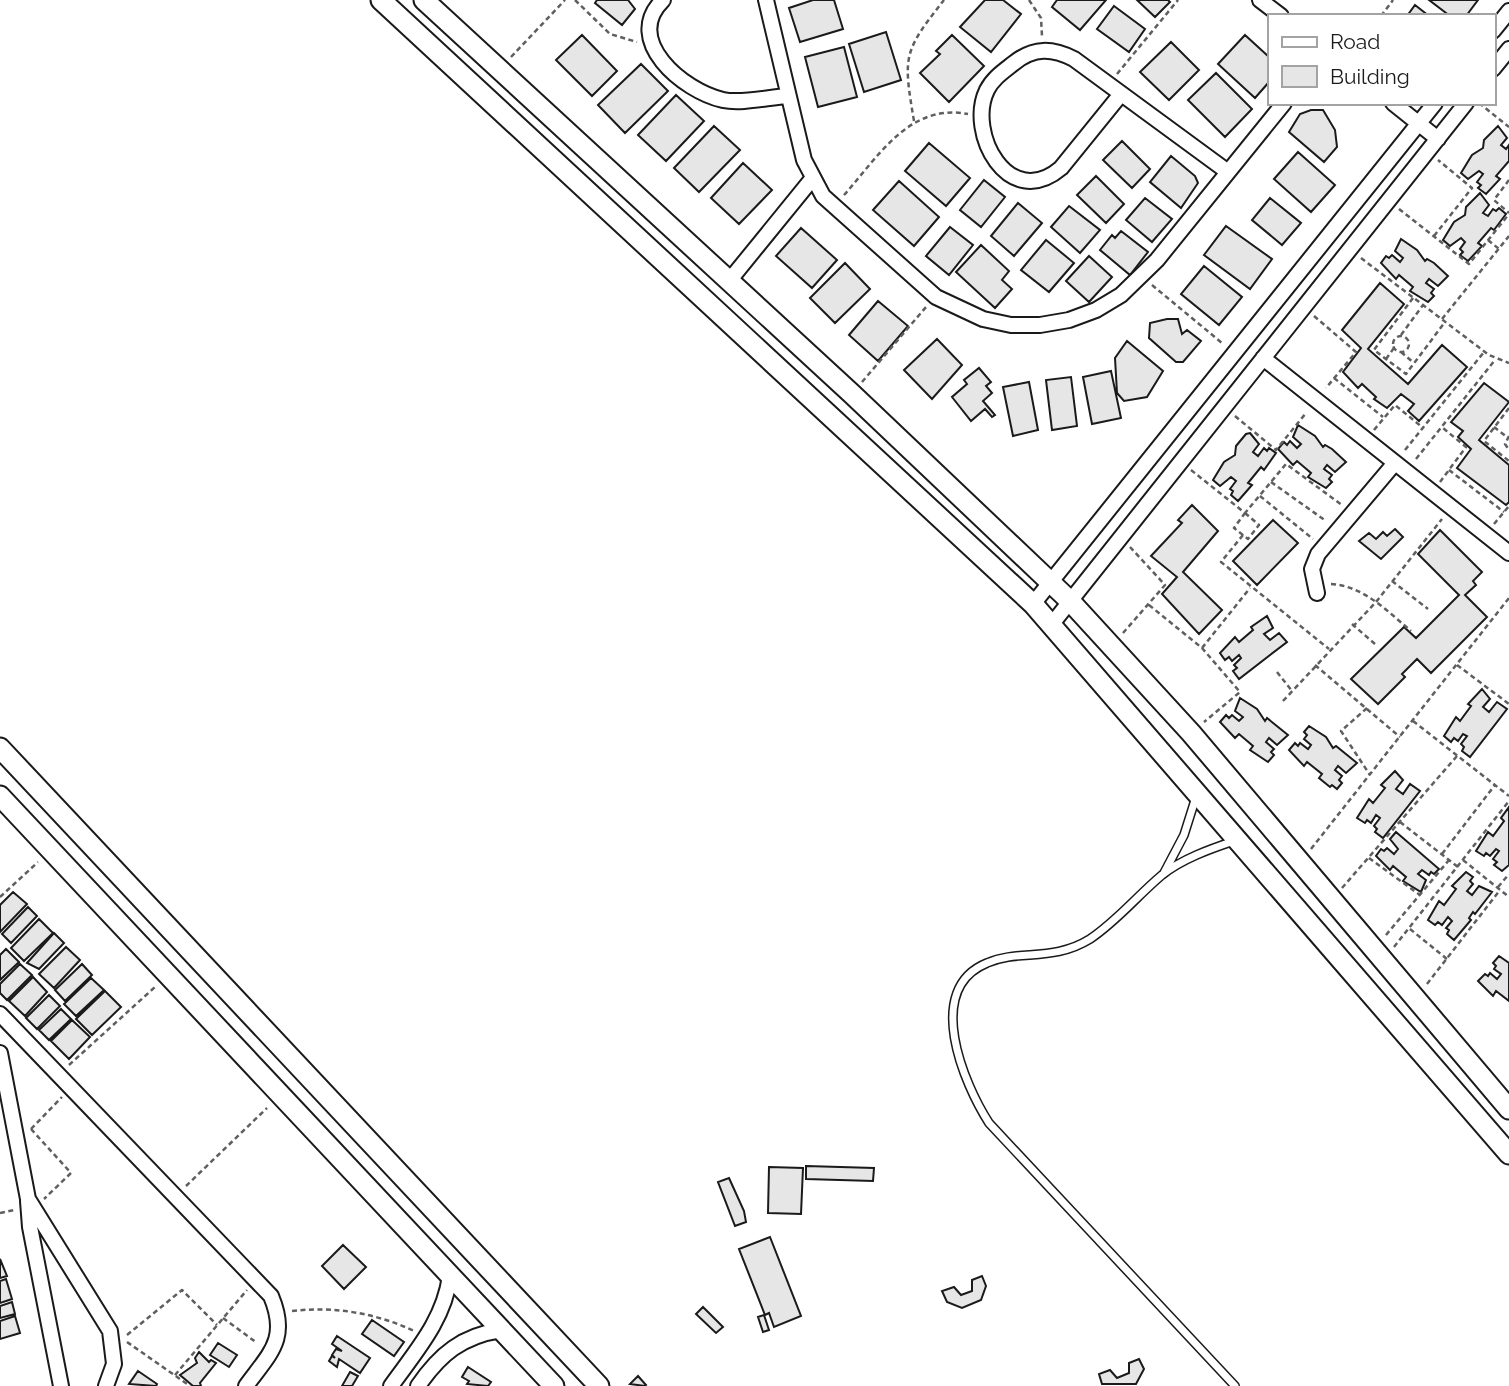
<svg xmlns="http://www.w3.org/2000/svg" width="1509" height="1386" font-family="Raleway,sans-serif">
  <rect width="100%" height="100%" fill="#fff"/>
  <!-- building -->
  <path fill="#e6e6e6" stroke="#1a1a1a" stroke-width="2" d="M 597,0 L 628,0 L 635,9 L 622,25 L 595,3 Z
    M 813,0 L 834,0 L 843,29 L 800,42 L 789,8 Z
    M 985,0 L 1003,0 L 1021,14 L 991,52 L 960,27 Z
    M 1057,0 L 1106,0 L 1080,30 L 1052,7 Z
    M 1137,0 L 1168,0 L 1170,2 L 1155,17 Z
    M 1429,0 L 1478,0 L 1466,16 L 1450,16 Z
    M 1415,5 L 1429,16 L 1407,16 Z
    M 1114,6 L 1145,29 L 1129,52 L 1097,29 Z
    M 886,32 L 901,80 L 864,92 L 849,44 Z
    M 582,35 L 617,71 L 592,96 L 556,60 Z
    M 952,35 L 984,66 L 949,102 L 920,73 L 940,54 L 936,51 Z
    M 1245,35 L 1269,57 L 1269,82 L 1255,98 L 1218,64 Z
    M 1171,42 L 1199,70 L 1169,100 L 1140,72 Z
    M 844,47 L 857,97 L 818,107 L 805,57 Z
    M 641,64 L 668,91 L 625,133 L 598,105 Z
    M 1216,73 L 1252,109 L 1225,137 L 1188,100 Z
    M 676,95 L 704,121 L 666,161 L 638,135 Z
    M 1311,110 L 1323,110 L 1335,130 L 1337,147 L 1324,162 L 1289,132 L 1300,114 Z
    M 714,126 L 740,150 L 699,192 L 674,168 Z
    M 1498,126 L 1507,138 L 1501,145 L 1506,149 L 1509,145 L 1509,161 L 1496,176 L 1500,179 L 1486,194 L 1478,188 L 1481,185 L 1477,182 L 1483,174 L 1479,171 L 1468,179 L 1461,173 L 1472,155 L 1483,148 L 1484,140 Z
    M 1122,141 L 1150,169 L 1132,188 L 1103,160 Z
    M 929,143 L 970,178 L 946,206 L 905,171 Z
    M 1298,152 L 1335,185 L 1311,212 L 1274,179 Z
    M 1171,156 L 1195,176 L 1198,183 L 1181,208 L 1150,182 Z
    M 743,163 L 772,190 L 739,224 L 711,198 Z
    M 1096,176 L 1124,204 L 1106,223 L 1077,195 Z
    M 984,180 L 1005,197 L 981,227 L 960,210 Z
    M 899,181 L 939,217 L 914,246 L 873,210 Z
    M 1480,193 L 1489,205 L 1483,213 L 1488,216 L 1493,209 L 1496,211 L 1499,208 L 1506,214 L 1494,230 L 1491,228 L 1478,243 L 1482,246 L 1468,261 L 1460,255 L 1463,252 L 1460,249 L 1465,242 L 1461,238 L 1450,246 L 1443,240 L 1454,222 L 1465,215 L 1466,207 Z
    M 1145,198 L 1172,219 L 1152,242 L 1126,220 Z
    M 1270,198 L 1301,223 L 1282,245 L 1252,220 Z
    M 1018,203 L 1042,223 L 1014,256 L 991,236 Z
    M 1069,206 L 1100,230 L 1080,253 L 1051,227 Z
    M 1226,226 L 1272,259 L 1250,289 L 1204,255 Z
    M 950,227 L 973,245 L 949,275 L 926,256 Z
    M 801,228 L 837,260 L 812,288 L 776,256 Z
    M 1121,231 L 1148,252 L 1130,275 L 1100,250 L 1112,235 L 1115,238 Z
    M 1401,239 L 1417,250 L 1425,261 L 1427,259 L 1434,263 L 1448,276 L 1438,286 L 1429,279 L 1426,283 L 1434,289 L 1431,293 L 1434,296 L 1428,302 L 1410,291 L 1413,287 L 1399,275 L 1396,279 L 1381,263 L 1386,256 L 1389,258 L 1392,255 L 1400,262 L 1403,258 L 1395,251 Z
    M 1046,240 L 1074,263 L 1049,292 L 1021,270 Z
    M 981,245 L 1009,271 L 1002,280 L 1012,289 L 995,308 L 956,272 Z
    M 1089,256 L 1112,277 L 1089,302 L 1066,281 Z
    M 845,263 L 870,289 L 835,323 L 810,298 Z
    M 1204,266 L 1242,297 L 1219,325 L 1181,294 Z
    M 1380,283 L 1404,304 L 1368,349 L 1408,384 L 1442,345 L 1467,367 L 1419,421 L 1408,411 L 1414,404 L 1401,394 L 1387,408 L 1374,399 L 1376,397 L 1362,384 L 1358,388 L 1343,372 L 1361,348 L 1342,330 Z
    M 878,301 L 908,326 L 878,361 L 849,335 Z
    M 1167,319 L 1178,319 L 1182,334 L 1187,330 L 1201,341 L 1183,362 L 1176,362 L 1149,338 L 1150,323 Z
    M 937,339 L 962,365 L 932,399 L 904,370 Z
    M 1127,341 L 1163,371 L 1147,397 L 1124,401 L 1117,393 L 1115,358 Z
    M 979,368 L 991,382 L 986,386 L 992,393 L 983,401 L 995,415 L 992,417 L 985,409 L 971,421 L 952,397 L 967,384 L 964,380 Z
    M 1111,371 L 1121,418 L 1092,424 L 1083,377 Z
    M 1071,377 L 1077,426 L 1052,430 L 1046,380 Z
    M 1029,382 L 1038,430 L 1013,436 L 1003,387 Z
    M 1484,383 L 1509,402 L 1479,440 L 1509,465 L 1509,502 L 1506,505 L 1457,468 L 1471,449 L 1458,437 L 1463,431 L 1451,422 Z
    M 1298,425 L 1315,436 L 1323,447 L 1325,445 L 1332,449 L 1346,462 L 1335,472 L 1327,465 L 1324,469 L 1332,475 L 1329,479 L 1332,482 L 1326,488 L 1308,477 L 1311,473 L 1297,461 L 1293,465 L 1278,449 L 1284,442 L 1287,445 L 1290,441 L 1297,448 L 1301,444 L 1293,437 Z
    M 1250,433 L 1259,444 L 1253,452 L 1258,456 L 1264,448 L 1267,451 L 1269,448 L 1276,453 L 1264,470 L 1261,467 L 1248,483 L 1252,485 L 1238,501 L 1231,495 L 1233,491 L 1230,489 L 1236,481 L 1231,477 L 1220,486 L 1213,480 L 1224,462 L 1235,455 L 1236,446 L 1246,434 Z
    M 1192,505 L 1218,531 L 1183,572 L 1222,610 L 1199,634 L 1162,594 L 1177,577 L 1151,556 L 1182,523 L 1178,520 Z
    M 1273,520 L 1298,543 L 1257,585 L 1233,561 Z
    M 1395,529 L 1403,537 L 1381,559 L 1359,541 L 1369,533 L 1376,539 L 1383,532 L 1387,536 Z
    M 1440,530 L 1482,572 L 1473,581 L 1476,585 L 1465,595 L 1487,617 L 1431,673 L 1417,659 L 1402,674 L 1405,677 L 1378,704 L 1351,679 L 1404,627 L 1416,638 L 1459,595 L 1418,554 Z
    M 1267,616 L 1273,628 L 1264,634 L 1270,640 L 1279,633 L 1287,642 L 1239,679 L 1233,671 L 1237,668 L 1234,665 L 1241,658 L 1239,655 L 1232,661 L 1229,657 L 1225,660 L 1220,653 L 1235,637 L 1239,642 L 1253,630 L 1251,627 Z
    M 1482,689 L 1490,699 L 1483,707 L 1489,712 L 1497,702 L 1507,709 L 1470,757 L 1462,751 L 1464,747 L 1461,744 L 1467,736 L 1463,734 L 1458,741 L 1454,738 L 1451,742 L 1444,736 L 1456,717 L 1460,721 L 1471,706 L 1468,704 Z
    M 1240,698 L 1257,709 L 1265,721 L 1267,718 L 1288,735 L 1277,745 L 1269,738 L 1266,742 L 1274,749 L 1271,752 L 1274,755 L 1268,762 L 1250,750 L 1253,746 L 1239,734 L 1235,738 L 1220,722 L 1226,715 L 1229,718 L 1232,715 L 1239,721 L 1243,717 L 1235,711 Z
    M 1309,726 L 1326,737 L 1333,748 L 1336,746 L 1357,763 L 1346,773 L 1338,766 L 1335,770 L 1342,776 L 1339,780 L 1342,783 L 1337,789 L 1332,785 L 1330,787 L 1319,778 L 1322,774 L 1307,762 L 1304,766 L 1289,750 L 1295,743 L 1298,746 L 1300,743 L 1308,749 L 1311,745 L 1304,739 L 1307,735 L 1304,732 Z
    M 1395,771 L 1403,780 L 1396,789 L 1403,794 L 1410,784 L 1420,791 L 1383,838 L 1375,832 L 1377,829 L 1374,826 L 1380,818 L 1376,815 L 1371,823 L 1367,820 L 1365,823 L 1357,818 L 1369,799 L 1373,803 L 1385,788 L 1381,785 Z
    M 1509,807 L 1509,865 L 1502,871 L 1494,865 L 1497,862 L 1493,859 L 1499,851 L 1496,849 L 1490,856 L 1486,853 L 1484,856 L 1476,851 L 1488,832 L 1493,836 L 1504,821 L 1501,818 Z
    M 1396,832 L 1439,869 L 1434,874 L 1431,872 L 1429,875 L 1422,870 L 1418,874 L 1426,880 L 1421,892 L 1403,881 L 1406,877 L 1393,866 L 1390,870 L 1376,856 L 1381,849 L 1384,851 L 1387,848 L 1394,854 L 1398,849 L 1390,839 Z
    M 1466,872 L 1473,877 L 1470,881 L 1473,884 L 1467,891 L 1472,895 L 1479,886 L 1492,892 L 1475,914 L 1473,912 L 1469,918 L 1471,920 L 1454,940 L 1447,934 L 1449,930 L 1446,928 L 1452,921 L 1448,917 L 1442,925 L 1438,922 L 1435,925 L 1428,920 L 1439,901 L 1444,905 L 1456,889 L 1452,886 Z
    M 13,892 L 27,904 L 0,932 L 0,905 Z
    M 28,907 L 37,916 L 11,943 L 2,934 Z
    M 39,919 L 53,933 L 24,961 L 11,948 Z
    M 54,933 L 64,943 L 39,969 L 27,963 Z
    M 66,947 L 80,960 L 54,988 L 39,974 Z
    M 6,949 L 19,962 L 0,980 L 0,955 Z
    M 1499,956 L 1509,963 L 1509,1001 L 1496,991 L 1493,996 L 1478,981 L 1485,974 L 1488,976 L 1490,973 L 1497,979 L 1501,974 L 1494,969 L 1496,966 L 1493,963 Z
    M 20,964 L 32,975 L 7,1000 L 0,993 L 0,984 Z
    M 82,964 L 92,975 L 65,1001 L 55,990 Z
    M 33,977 L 47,992 L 25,1016 L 9,1001 Z
    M 91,978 L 104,990 L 76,1016 L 64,1004 Z
    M 105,991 L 121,1007 L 92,1035 L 76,1019 Z
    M 49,995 L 60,1006 L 37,1029 L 26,1018 Z
    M 61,1009 L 71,1019 L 49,1040 L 39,1030 Z
    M 72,1020 L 90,1037 L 69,1059 L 51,1041 Z
    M 806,1166 L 874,1168 L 873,1181 L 806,1179 Z
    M 769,1167 L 803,1168 L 801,1214 L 768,1213 Z
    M 729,1178 L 744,1211 L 746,1222 L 735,1226 L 718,1182 Z
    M 770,1237 L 801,1316 L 774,1327 L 769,1313 L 765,1315 L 739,1249 Z
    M 343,1245 L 366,1267 L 344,1289 L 322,1266 Z
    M 0,1259 L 7,1276 L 0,1278 Z
    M 982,1276 L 986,1286 L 981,1300 L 962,1308 L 947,1302 L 942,1291 L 954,1287 L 961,1295 L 972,1291 L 972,1280 Z
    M 6,1279 L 12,1299 L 0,1303 L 0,1281 Z
    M 12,1302 L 15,1314 L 0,1318 L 0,1306 Z
    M 703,1307 L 723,1327 L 716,1333 L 696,1314 Z
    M 764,1315 L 769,1330 L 763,1332 L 758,1317 Z
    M 15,1316 L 20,1333 L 0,1339 L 0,1321 Z
    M 372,1320 L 404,1342 L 394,1356 L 362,1334 Z
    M 337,1336 L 370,1358 L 360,1373 L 339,1359 L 337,1367 L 329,1361 L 332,1356 L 335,1358 L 332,1355 L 336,1349 L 342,1351 L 332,1344 Z
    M 218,1343 L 237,1355 L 229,1367 L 210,1355 Z
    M 199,1352 L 209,1362 L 211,1360 L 216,1363 L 200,1383 L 201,1386 L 193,1386 L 180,1375 L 197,1363 L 195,1358 Z
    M 1139,1359 L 1144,1369 L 1136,1384 L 1102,1384 L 1099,1374 L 1110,1370 L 1117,1378 L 1129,1373 L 1129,1363 Z
    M 468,1367 L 491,1382 L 488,1386 L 467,1384 L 469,1381 L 462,1377 Z
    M 138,1371 L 157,1384 L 156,1386 L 129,1384 Z
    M 350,1372 L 358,1376 L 352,1386 L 342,1386 Z
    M 638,1376 L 646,1385 L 645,1386 L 630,1384 Z"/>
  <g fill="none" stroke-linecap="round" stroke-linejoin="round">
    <!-- lane casing -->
    <g stroke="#1a1a1a" stroke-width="10">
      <path id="lane" d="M 1234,841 C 1210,849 1182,859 1162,875 C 1137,896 1117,921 1090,939 C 1053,962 1019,949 987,963 C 923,989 964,1084 989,1123 L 1235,1386
        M 1164,873 L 1184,835 L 1196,797"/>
    </g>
    <!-- street casing -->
    <g stroke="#1a1a1a" stroke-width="18">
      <path id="street" d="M 663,0 C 622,40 683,91 723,100 C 742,104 769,97 788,96
        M 766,0 L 804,160 L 823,196 L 936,297 L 983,319 L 1011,325 L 1040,325 L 1069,320 L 1096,310 L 1121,295 L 1157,260 L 1284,103
        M 1260,0 L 1281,16
        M 1493,31 L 1509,11
        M 1493,69 L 1509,49
        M 1121,94 L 1061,168 C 1009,212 966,133 987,90 C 993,78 1004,71 1014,63 C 1034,47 1052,48 1074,59 L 1228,172
        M 1393,103 L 1438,139
        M 729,281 L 812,179
        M 1263,358 L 1509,553
        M 1317,593 L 1312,569 L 1318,554 L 1394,464
        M 1033,604 L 1435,103
        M 1052,624 L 1466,103
        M 0,1014 L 271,1296 C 289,1339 270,1353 246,1386
        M 0,1053 L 28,1199 L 110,1331 L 114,1364 L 106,1386
        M 28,1201 L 30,1227 L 61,1386
        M 391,1386 C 416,1351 444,1320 450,1276
        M 418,1386 C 440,1354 462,1336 501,1330"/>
    </g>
    <!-- secondary casing -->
    <g stroke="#1a1a1a" stroke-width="23">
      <path id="secondary" d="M 381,0 L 1033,604 L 1509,1154
        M 424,0 L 852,394 L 1070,601 L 1191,733 L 1509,1109
        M 0,748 L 599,1386
        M 0,796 L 554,1386"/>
    </g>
    <!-- path -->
    <path stroke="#5f5f5f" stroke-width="2.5" stroke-dasharray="5 3.5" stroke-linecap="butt" d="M 575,0 L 610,34 L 637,42
      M 1029,0 L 1041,18 L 1042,36
      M 1381,16 L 1393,0
      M 511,57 L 565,0
      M 1117,74 L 1178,0
      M 1479,103 L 1509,127
      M 914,121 C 903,56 903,52 944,0
      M 1509,180 L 1494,200 L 1509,213
      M 844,195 C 879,156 909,103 968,114
      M 1399,209 L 1469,264 L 1509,214
      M 1434,236 L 1472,188 L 1438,160
      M 1488,240 L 1499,249
      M 1361,258 L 1489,355 L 1509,363
      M 1152,285 L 1222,343
      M 1413,298 L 1374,350 L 1406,374 L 1445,322
      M 1314,316 L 1356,352 L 1326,388
      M 1442,319 L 1509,236
      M 1401,335 L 1423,305
      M1393 344a8 8 0 1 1 16 0a8 8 0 1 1-16 0Z
      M 1401,352 L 1414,363
      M 1386,359 L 1394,348
      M 1334,378 L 1383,417
      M 862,382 L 926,307
      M 1509,408 L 1484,441 L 1509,461
      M 1235,416 L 1276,450 L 1306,413
      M 1494,427 L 1507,437
      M 1374,430 L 1395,405 L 1422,427
      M 1509,436 L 1505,444 L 1509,450
      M 1405,450 L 1484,352
      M 1416,459 L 1495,360
      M 1191,470 L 1245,513 L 1286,464 L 1342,505
      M 1449,470 L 1504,512
      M 1271,482 L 1326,521
      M 1440,482 L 1466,447 L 1443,428
      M 1260,496 L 1313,539
      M 1245,513 L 1259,525 L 1248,539 L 1234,528 Z
      M 1494,524 L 1509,506
      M 1243,535 L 1221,562 L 1329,649
      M 1392,581 L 1428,609
      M 1331,584 C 1364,586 1387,611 1411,631
      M 1149,605 L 1202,648 L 1240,692 L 1204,722
      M 1352,624 L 1375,644
      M 1123,633 L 1165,585 L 1130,547
      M 1202,648 L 1250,588
      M 1315,665 L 1400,737
      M 1457,665 L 1509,704
      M 1277,672 L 1292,691
      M 1283,701 L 1376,602 L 1442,519
      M 1367,708 L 1341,731 L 1370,775
      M 1413,721 L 1509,796
      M 1400,822 L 1458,867
      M 1311,849 L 1509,598
      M 1442,854 L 1495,785
      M 1369,858 L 1420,895
      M 1463,860 L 1509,897
      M 1498,887 L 1509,874
      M 1342,888 L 1457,756
      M 0,897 L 38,862
      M 1410,929 L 1447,959
      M 1386,935 L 1449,860
      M 1394,947 L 1509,801
      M 1427,984 L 1500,890
      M 69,1065 L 155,987
      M 31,1129 L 71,1173 L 44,1199
      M 31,1129 L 62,1097
      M 186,1186 L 267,1108
      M 0,1213 L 14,1210
      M 292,1311 C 334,1306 376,1313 414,1331
      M 223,1318 L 257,1343
      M 127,1335 L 182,1290 L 217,1325
      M 127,1342 L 190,1386
      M 175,1375 L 247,1290"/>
    <!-- lane -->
    <use href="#lane" stroke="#fff" stroke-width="7"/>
    <!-- street -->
    <use href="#street" stroke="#fff" stroke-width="14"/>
    <!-- secondary -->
    <use href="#secondary" stroke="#fff" stroke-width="19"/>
  </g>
  <!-- legend -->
  <rect x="1268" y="14" width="228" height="91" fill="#ffffff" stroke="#a3a3a3" stroke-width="2"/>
  <rect x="1282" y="37" width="35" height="10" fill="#ffffff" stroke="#a3a3a3" stroke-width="2"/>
  <text x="1330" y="49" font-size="21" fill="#1a1a1a">Road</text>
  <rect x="1282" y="66" width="35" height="21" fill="#e6e6e6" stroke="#a3a3a3" stroke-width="2"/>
  <text x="1330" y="84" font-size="21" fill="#1a1a1a">Building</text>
</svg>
